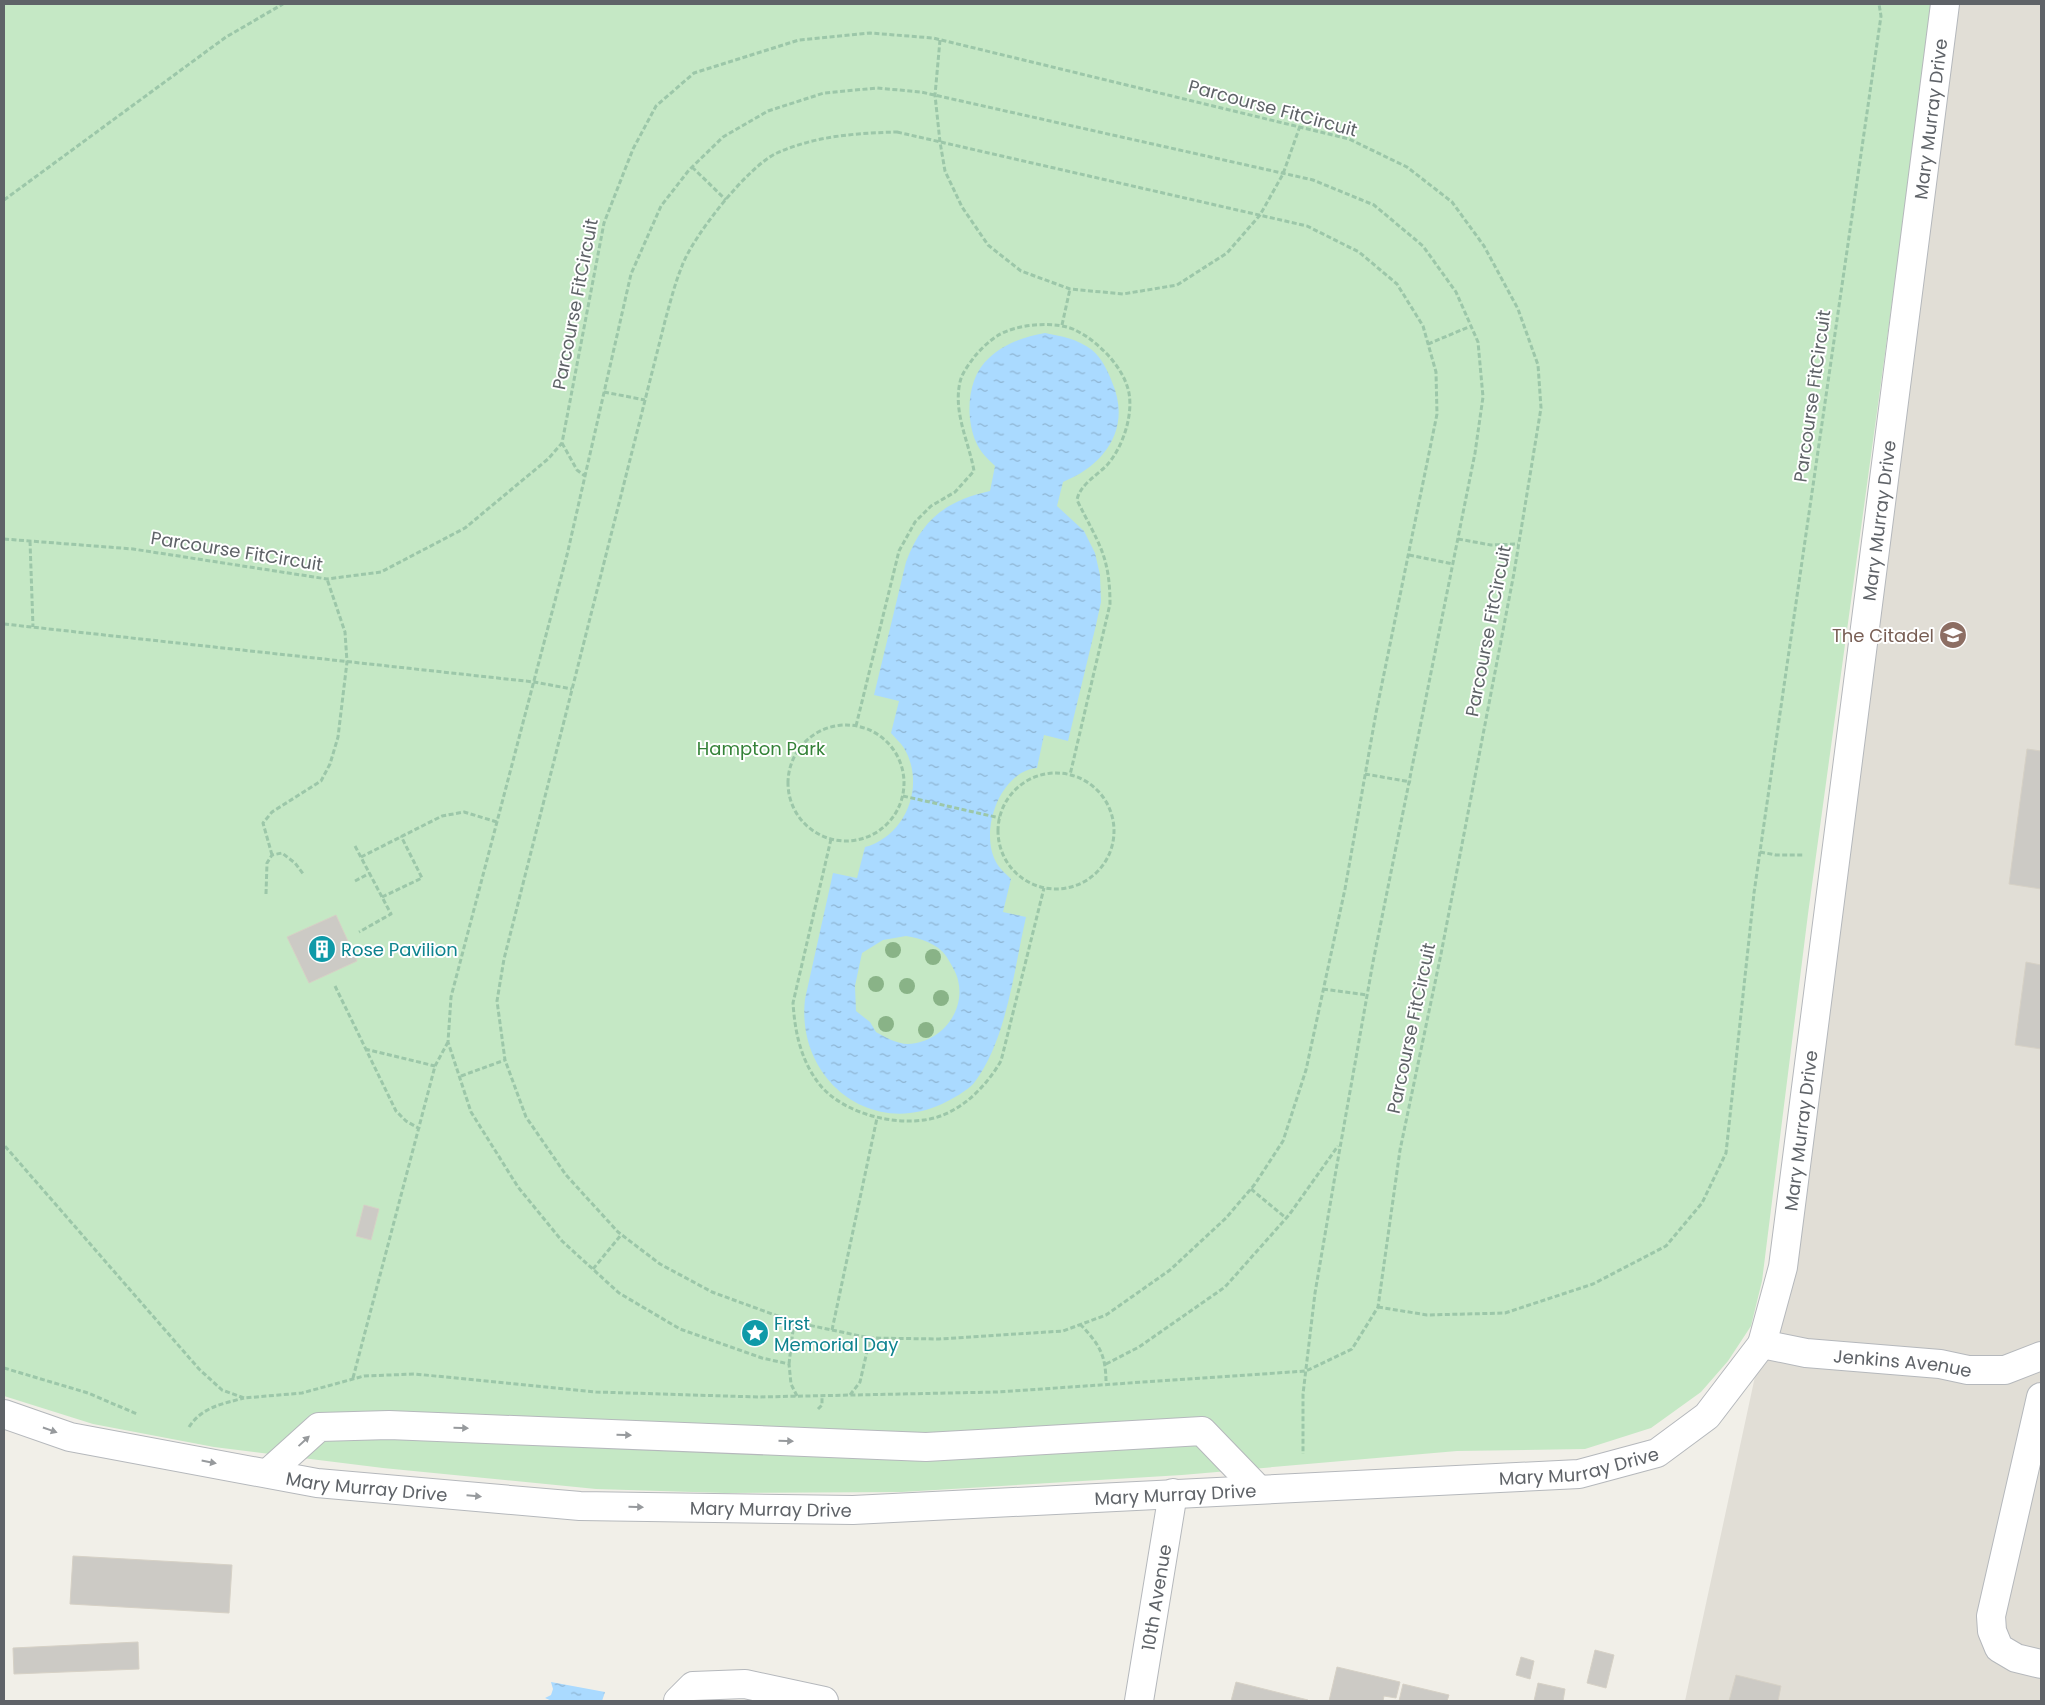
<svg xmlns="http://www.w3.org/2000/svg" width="2045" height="1705" font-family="Poppins,sans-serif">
  <defs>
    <pattern id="water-ripples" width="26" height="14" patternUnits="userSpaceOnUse" patternTransform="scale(1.25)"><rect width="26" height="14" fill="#aadaff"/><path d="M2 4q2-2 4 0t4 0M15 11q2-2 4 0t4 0" fill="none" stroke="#8eb4d2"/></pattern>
  </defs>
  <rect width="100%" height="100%" fill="#f1efe8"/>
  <!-- education -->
  <path fill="#e1ded6" d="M 1945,4 L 2041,4 L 2041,1701 L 1685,1701 L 1762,1344 Z"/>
  <!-- green -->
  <path fill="#c5e8c5" d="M 4,4 L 1933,4 L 1808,914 L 1762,1281 L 1751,1326 L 1728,1361 L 1701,1392 L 1651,1428 L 1585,1449 L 1457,1451 L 1182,1475 L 902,1492 L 725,1493 L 596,1489 L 383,1468 L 214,1447 L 93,1424 L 4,1396 Z"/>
  <!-- water -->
  <path fill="url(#water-ripples)" fill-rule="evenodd" d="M 1045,333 C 1061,336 1078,339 1092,350 C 1101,357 1108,371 1112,382 C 1132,428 1105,465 1063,482 L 1057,506 L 1084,531 L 1095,553 L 1100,575 L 1101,602 L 1096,625 L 1068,741 L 1044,735 L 1037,768 C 1000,771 979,831 996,862 C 999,868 1006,874 1011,879 L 1003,912 L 1026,917 C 1014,969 1007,1040 974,1083 C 967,1091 952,1099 942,1104 C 868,1138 796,1077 805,999 L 833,873 L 857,878 L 865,847 C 906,836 926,785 904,748 C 900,742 895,738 891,733 L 899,701 L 874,695 L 906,562 C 922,519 946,501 990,491 L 995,466 C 988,459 980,452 976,442 C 965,417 967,377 989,358 C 1005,343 1024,337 1045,333 ZM 906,936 C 920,938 938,944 946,956 C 950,962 957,974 958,980 C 966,1012 940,1043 908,1044 C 897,1044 885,1037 876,1032 L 870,1022 L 856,1011 L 855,986 L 862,953 L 883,940 Z
    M 551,1682 L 605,1692 L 602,1701 L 552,1701 L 545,1698 L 551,1695 L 553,1689 Z"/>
  <!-- building -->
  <path fill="#cccac5" stroke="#d6d1c6" d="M 2027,749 L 2041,751 L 2041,889 L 2009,884 Z
    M 336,915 L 357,961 L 309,983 L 287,937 Z
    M 2026,962 L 2041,965 L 2041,1049 L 2015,1045 Z
    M 364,1205 L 379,1209 L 371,1240 L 356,1236 Z
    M 73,1556 L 232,1565 L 229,1613 L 70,1604 Z
    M 138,1642 L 139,1669 L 14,1674 L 13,1648 Z
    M 1595,1650 L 1614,1655 L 1606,1688 L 1587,1683 Z
    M 1521,1657 L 1534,1661 L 1530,1679 L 1516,1675 Z
    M 1337,1667 L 1400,1682 L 1396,1698 L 1384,1696 L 1383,1701 L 1329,1701 Z
    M 1736,1675 L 1781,1686 L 1778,1701 L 1729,1701 Z
    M 1236,1682 L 1308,1700 L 1307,1701 L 1231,1701 Z
    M 1538,1683 L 1565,1689 L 1563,1701 L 1534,1701 Z
    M 1403,1684 L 1449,1695 L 1447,1701 L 1399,1701 Z"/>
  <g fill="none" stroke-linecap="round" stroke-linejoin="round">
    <!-- minor casing -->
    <g stroke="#b5b8bc" stroke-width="30">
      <g id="minor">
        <path id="s1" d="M 1762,1344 L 1806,1353 L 1940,1364 L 1968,1370 L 2005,1370 L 2041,1356"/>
        <path d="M 2041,1397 L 1991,1616 L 1992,1631 L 1999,1648 L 2016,1658 L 2041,1664"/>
        <path id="s2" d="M 4,1414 L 70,1437 L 317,1483 L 580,1506 L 853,1510 L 1579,1474 L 1657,1453 L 1707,1416 L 1762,1344 L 1783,1267 L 1945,4"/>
        <path d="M 268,1473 L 319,1427 L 389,1425 L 926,1447 L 1202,1431 L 1258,1489"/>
        <path d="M 678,1701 L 693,1686 L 745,1684 L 824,1701"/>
        <path id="s3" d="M 1139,1701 L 1173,1493"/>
      </g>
    </g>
    <!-- path -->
    <path stroke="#9cc7a9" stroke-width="3" stroke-dasharray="5 2.5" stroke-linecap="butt" d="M 940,40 L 935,95 L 940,142 L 945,171 L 962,207 L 988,245 L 1021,271 L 1070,289 L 1123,294 L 1177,285 L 1227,253 L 1260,215 L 1283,174 L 1300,126
      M 897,132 L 1307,226 L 1359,252 L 1397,284 L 1423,326 L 1436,372 L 1437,414 L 1376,713 L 1345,889 L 1306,1070 L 1283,1141 L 1255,1184 L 1226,1218 L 1170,1270 L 1106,1315 L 1063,1331 L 939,1339 L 870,1338 L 794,1322 L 712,1292 L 660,1264 L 618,1232 L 566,1175 L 526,1117 L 505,1060 L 497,1001 L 504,959 L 665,321 C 670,303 675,283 682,266 C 693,236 748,166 777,153 C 815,136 856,133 897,132 Z
      M 692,167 L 726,200
      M 4,200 L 226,37 L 283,4
      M 1062,325 L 1070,289
      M 1428,344 L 1471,326
      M 604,392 L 645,400
      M 562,443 L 577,470 L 585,476
      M 4,539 L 133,549 L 327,579 L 381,572 L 465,528 L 548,459 L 562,443 L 604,223 L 633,149 L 656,106 L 694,73 L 799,40 L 870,33 L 933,38 L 1349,139 L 1407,167 L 1452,202 L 1484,246 L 1518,309 L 1538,365 L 1541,408 L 1514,573 L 1441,954 L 1400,1150 L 1378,1307 L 1352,1349 L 1306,1371 L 997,1392 L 758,1397 L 596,1392 L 415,1374 L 364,1376 L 302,1393 L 244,1398 L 222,1390 L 199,1369 L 4,1145
      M 1458,539 L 1491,545 L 1518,544
      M 30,541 L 33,627
      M 1409,555 L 1453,564
      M 4,624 L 534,682 L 572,689
      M788 783a58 58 0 1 1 116 0a58 58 0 1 1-116 0Z
      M 856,726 L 899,551 L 915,522 L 931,506 L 955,492 L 974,471 C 969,442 953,413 960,382 C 962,373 969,364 975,356 C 981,349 989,341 997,336 C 1015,324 1058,320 1077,331 C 1089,337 1098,345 1107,354 C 1117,365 1126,378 1129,393 C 1133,416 1123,446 1108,464 C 1097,476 1080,484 1077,500 C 1098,543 1110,555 1110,604 L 1070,775
      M998 831a58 58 0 1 1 116 0a58 58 0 1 1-116 0Z
      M 1365,774 L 1411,782
      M 903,796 L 1000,818
      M 831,839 L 793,1003 C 795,1033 801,1061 820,1085 C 845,1116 907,1130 943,1115 C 968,1105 988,1083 1001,1061 L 1044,888
      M 355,846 L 391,914 L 359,932
      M 1760,852 L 1776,855 L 1804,855
      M 272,855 L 263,823 L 272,812 L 321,781 L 330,764 L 338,737 L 347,662 L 345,632 L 327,579
      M 361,857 L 442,816 L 464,812 L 497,822
      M 355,881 L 370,873
      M 266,894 L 267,863 L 272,855 L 282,853 L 295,863 L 304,875
      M 382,897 L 422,878 L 401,836
      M 335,986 L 396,1111 L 406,1121 L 420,1129
      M 1323,989 L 1367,995
      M 365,1049 L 435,1066
      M 461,1076 L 505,1060
      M 1251,1189 L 1286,1218
      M 593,1269 L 621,1235
      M 1378,1307 L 1427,1315 L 1505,1313 L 1593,1284 L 1666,1246 L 1702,1203 L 1726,1153 L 1754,893 L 1881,16 L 1879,4
      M 1080,1324 C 1100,1345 1106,1355 1106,1384
      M 832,1330 L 877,1118
      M 789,1364 L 794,1322
      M 1106,1364 L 1139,1347 L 1225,1287 L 1289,1215 L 1338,1146
      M 4,1368 L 88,1393 L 137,1414
      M 353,1378 L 435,1066 L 448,1042
      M 850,1395 L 860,1382 L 870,1338
      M 797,1396 L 791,1384 L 789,1364 L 762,1358 L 680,1329 L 619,1293 L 562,1241 L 518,1187 L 471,1112 L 448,1042 L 451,997 L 567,555 L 631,274 L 661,206 L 689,170 L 723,137 L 768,111 L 824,93 L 877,88 L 921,92 L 1313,180 L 1374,205 L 1423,246 L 1456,292 L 1478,342 L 1483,397 L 1475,453 L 1373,962 L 1335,1176 L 1315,1293 L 1303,1394 L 1303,1454
      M 818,1409 L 822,1405 L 822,1396
      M 189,1427 C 202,1407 222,1404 244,1398"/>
    <!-- minor -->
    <use href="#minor" stroke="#fff" stroke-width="28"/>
  </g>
  <!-- trees -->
  <g fill="#89b387">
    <circle cx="893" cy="950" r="8"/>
    <circle cx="933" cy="957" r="8"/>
    <circle cx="876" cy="984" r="8"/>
    <circle cx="907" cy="986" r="8"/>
    <circle cx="941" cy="998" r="8"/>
    <circle cx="886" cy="1024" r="8"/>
    <circle cx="926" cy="1030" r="8"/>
  </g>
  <!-- one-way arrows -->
  <defs><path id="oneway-solid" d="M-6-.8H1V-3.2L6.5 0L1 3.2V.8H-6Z" transform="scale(1.25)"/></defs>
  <g fill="#979a9d">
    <use href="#oneway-solid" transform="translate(461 1428) rotate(2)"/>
    <use href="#oneway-solid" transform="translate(50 1430) rotate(19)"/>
    <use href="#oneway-solid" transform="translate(624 1435) rotate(2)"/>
    <use href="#oneway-solid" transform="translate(304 1441) rotate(-43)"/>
    <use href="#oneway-solid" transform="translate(786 1441) rotate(2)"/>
    <use href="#oneway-solid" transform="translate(209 1462) rotate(11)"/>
    <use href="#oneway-solid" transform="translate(474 1496) rotate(5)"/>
    <use href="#oneway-solid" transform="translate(636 1507) rotate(1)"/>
  </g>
  <!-- icons -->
  <defs>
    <g id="university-disc" transform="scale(1.4375)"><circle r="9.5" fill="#8d6e63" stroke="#fff"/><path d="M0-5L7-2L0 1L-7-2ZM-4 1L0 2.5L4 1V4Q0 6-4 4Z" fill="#fff"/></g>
    <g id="building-disc" transform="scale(1.4375)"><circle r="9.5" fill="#0f9aa8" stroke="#fff"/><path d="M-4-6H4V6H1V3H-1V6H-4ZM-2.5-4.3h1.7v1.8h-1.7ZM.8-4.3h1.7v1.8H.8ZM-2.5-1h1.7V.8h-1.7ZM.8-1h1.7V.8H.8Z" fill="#fff"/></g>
    <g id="sight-disc" transform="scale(1.4375)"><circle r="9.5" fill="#0f9aa8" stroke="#fff"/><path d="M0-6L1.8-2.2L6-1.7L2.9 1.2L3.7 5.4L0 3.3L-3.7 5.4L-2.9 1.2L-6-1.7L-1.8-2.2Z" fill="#fff"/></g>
  </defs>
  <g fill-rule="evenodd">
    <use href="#university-disc" x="1953" y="635"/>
    <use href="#building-disc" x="322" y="949"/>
    <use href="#sight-disc" x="755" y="1333"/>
  </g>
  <g text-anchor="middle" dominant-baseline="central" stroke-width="4" stroke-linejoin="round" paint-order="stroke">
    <!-- street labels -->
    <g font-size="18" fill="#5f6368" stroke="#fff">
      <text transform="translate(1273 108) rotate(15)">Parcourse FitCircuit</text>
      <text stroke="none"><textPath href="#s2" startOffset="3056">Mary Murray Drive</textPath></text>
      <text transform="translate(575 304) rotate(-79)">Parcourse FitCircuit</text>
      <text transform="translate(1812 396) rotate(-82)">Parcourse FitCircuit</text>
      <text stroke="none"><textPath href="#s2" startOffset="2651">Mary Murray Drive</textPath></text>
      <text transform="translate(237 551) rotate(9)">Parcourse FitCircuit</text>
      <text transform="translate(1488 631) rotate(-79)">Parcourse FitCircuit</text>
      <text transform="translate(1411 1028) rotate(-78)">Parcourse FitCircuit</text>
      <text stroke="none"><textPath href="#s2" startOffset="2036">Mary Murray Drive</textPath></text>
      <text stroke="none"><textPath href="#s1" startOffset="142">Jenkins Avenue</textPath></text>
      <text stroke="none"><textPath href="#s2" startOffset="1586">Mary Murray Drive</textPath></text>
      <text stroke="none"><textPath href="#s2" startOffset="371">Mary Murray Drive</textPath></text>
      <text stroke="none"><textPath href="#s2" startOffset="1181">Mary Murray Drive</textPath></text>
      <text stroke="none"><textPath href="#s2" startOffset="776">Mary Murray Drive</textPath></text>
      <text stroke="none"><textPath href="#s3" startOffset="105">10th Avenue</textPath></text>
    </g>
    <!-- education labels -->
    <g font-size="18" fill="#785e54" stroke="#fff" text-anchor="end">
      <text x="1934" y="635">The Citadel</text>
    </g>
    <!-- park labels -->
    <g font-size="18" fill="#348238" stroke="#fff">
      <text x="761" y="748">Hampton Park</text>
    </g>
    <!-- culture labels -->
    <g font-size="18" fill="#0d838f" stroke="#fff" text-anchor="start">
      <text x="341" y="949">Rose Pavilion</text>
      <text x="774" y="1323">First<tspan x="774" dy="21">Memorial Day</tspan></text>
    </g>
  </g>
  <!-- border -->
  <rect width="2045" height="1705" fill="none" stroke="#5f6368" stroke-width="10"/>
</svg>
